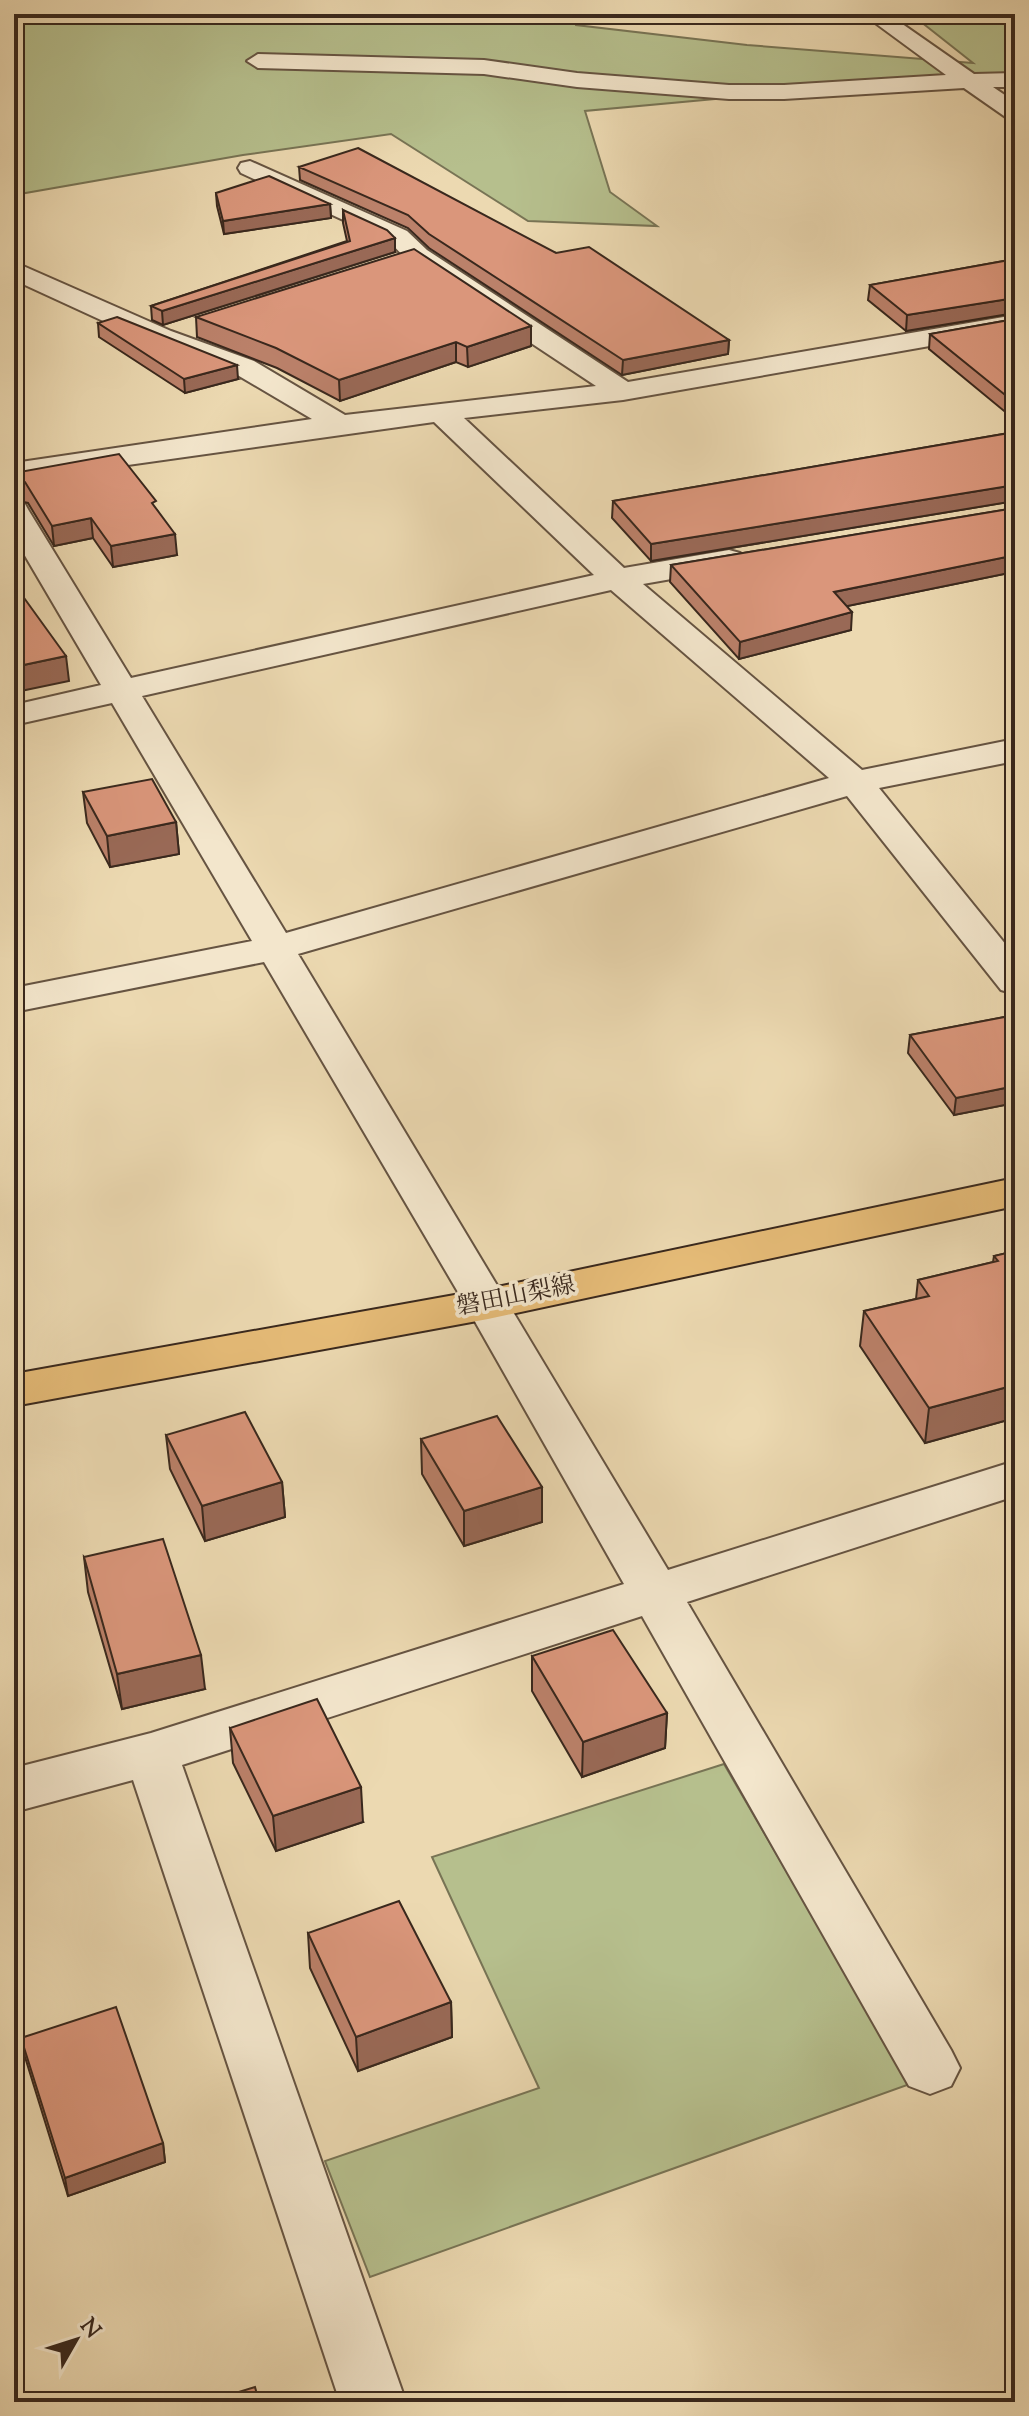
<svg xmlns="http://www.w3.org/2000/svg" width="1029" height="2416" font-family="'Sorts Mill Goudy','Noto Serif JP',serif">
  <rect width="100%" height="100%" fill="#ecd9b1"/>
  <filter id="stains"><feTurbulence type="fractalNoise" baseFrequency=".0025" numOctaves="4"/><feColorMatrix values="0 0 0 0 .2 0 0 0 0 .09 0 0 0 0 .02 0 0 0 .5 -.17"/></filter>
  <radialGradient id="worn" r=".72"><stop offset=".6" stop-color="#630" stop-opacity="0"/><stop offset="1" stop-color="#630" stop-opacity=".3"/></radialGradient>
  <!-- green -->
  <path fill="#b6bf8d" stroke="#787455" stroke-width="2" d="M 14,14 L 574,14 L 576,25 L 747,45 L 973,63 L 911,14 L 1015,14 L 1015,81 L 825,89 L 585,111 L 610,192 L 657,226 L 528,221 L 391,134 L 243,155 L 14,195 Z
    M 724,1764 L 910,2084 L 370,2277 L 325,2161 L 539,2088 L 432,1857 Z"/>
  <g fill="none" stroke-linecap="round" stroke-linejoin="round">
    <!-- minor casing -->
    <g stroke="#665442" stroke-width="4">
      <path id="minor" d="M 863,14 L 888,14 L 974,74 L 1015,73 L 1015,87 L 993,87 L 1015,102 L 1015,120 L 1007,118 L 964,88 L 784,99 L 729,99 L 577,87 L 484,74 L 258,68 L 247,61 L 258,54 L 484,60 L 577,73 L 729,85 L 784,85 L 946,75 Z
        M 250,161 L 407,231 L 427,250 L 628,382 L 1015,315 L 1015,331 L 623,400 L 464,418 L 624,568 L 729,550 L 740,553 L 745,560 L 740,567 L 643,584 L 862,770 L 1015,739 L 1015,761 L 879,788 L 1015,956 L 1015,994 L 1001,990 L 847,796 L 298,954 L 668,1570 L 1015,1461 L 1015,1496 L 687,1602 L 951,2050 L 960,2068 L 951,2086 L 930,2094 L 909,2086 L 642,1616 L 182,1765 L 406,2402 L 340,2402 L 133,1780 L 14,1812 L 14,1768 L 151,1733 L 624,1584 L 465,1304 L 264,962 L 14,1012 L 14,988 L 252,941 L 112,703 L 14,725 L 14,705 L 101,685 L 14,537 L 14,502 L 25,504 L 29,511 L 131,678 L 594,575 L 434,422 L 14,481 L 14,463 L 312,419 L 234,373 L 151,343 L 14,280 L 14,262 L 171,331 L 254,361 L 345,415 L 596,386 L 409,262 L 389,241 L 241,173 L 238,168 L 241,163 ZM 611,590 L 829,778 L 286,933 L 142,696 Z"/>
    </g>
    <!-- major casing -->
    <g stroke="#39281d" stroke-width="4">
      <path id="major" d="M 1015,1178 L 1015,1206 L 488,1319 L 14,1406 L 14,1374 L 488,1289 Z"/>
    </g>
    <!-- minor -->
    <use href="#minor" fill="#f3e6cc" fill-rule="evenodd"/>
    <!-- major -->
    <use href="#major" fill="#e6bc78" fill-rule="evenodd"/>
  </g>
  <!-- wall -->
  <path fill="#bb816a" stroke="#39281d" stroke-width="2" d="M 299,167 L 556,253 L 729,340 L 728,354 L 622,375 L 429,248 L 408,228 L 300,180 Z
    M 216,193 L 330,204 L 331,218 L 224,234 L 217,206 Z
    M 343,210 L 395,252 L 163,325 L 152,320 L 151,306 L 347,241 L 343,223 Z
    M 1015,259 L 1015,313 L 906,331 L 868,300 L 870,285 Z
    M 196,317 L 531,346 L 468,367 L 456,362 L 340,401 L 277,368 L 197,337 Z
    M 1015,319 L 1015,420 L 929,349 L 930,334 Z
    M 98,323 L 238,379 L 185,393 L 99,337 Z
    M 1015,432 L 1015,501 L 651,561 L 612,518 L 613,501 Z
    M 14,473 L 157,510 L 177,555 L 113,567 L 93,538 L 54,546 L 28,503 L 14,500 Z
    M 1015,508 L 1015,578 L 1009,573 L 847,606 L 851,630 L 739,659 L 670,582 L 671,565 Z
    M 83,792 L 176,822 L 179,854 L 110,867 L 87,823 Z
    M 1015,1015 L 1015,1103 L 954,1115 L 908,1053 L 910,1035 Z
    M 1015,1251 L 1015,1418 L 925,1443 L 860,1346 L 864,1311 L 916,1299 L 918,1280 L 993,1262 L 994,1256 Z
    M 166,1435 L 282,1482 L 285,1517 L 205,1541 L 170,1469 Z
    M 421,1439 L 542,1487 L 542,1522 L 464,1546 L 422,1474 Z
    M 84,1557 L 205,1689 L 122,1709 L 88,1592 Z
    M 532,1656 L 667,1713 L 665,1748 L 582,1777 L 532,1691 Z
    M 230,1728 L 363,1822 L 276,1851 L 233,1763 Z
    M 308,1933 L 451,2002 L 452,2037 L 358,2071 L 310,1968 Z
    M 21,2038 L 163,2143 L 165,2162 L 68,2196 L 25,2057 Z"/>
  <!-- shaded-wall -->
  <path fill="#996956" stroke="#39281d" stroke-width="2" d="M 330,204 L 331,218 L 224,234 L 223,221 Z
    M 395,238 L 395,252 L 163,325 L 162,311 Z
    M 1015,298 L 1015,313 L 906,331 L 907,315 Z
    M 531,326 L 531,346 L 468,367 L 467,347 Z
    M 729,340 L 728,354 L 622,375 L 623,360 Z
    M 456,342 L 456,362 L 340,401 L 339,380 Z
    M 237,365 L 238,379 L 185,393 L 184,379 Z
    M 1015,485 L 1015,501 L 651,561 L 651,544 Z
    M 91,518 L 93,538 L 54,546 L 52,526 Z
    M 14,533 L 18,533 L 20,553 L 14,555 Z
    M 175,534 L 177,555 L 113,567 L 111,546 Z
    M 1011,556 L 1009,573 L 833,609 L 834,592 Z
    M 852,612 L 851,630 L 739,659 L 740,642 Z
    M 66,656 L 69,681 L 16,692 L 14,667 Z
    M 176,822 L 179,854 L 110,867 L 107,836 Z
    M 1015,1086 L 1015,1103 L 954,1115 L 956,1098 Z
    M 1015,1385 L 1015,1418 L 925,1443 L 929,1408 Z
    M 282,1482 L 285,1517 L 205,1541 L 202,1506 Z
    M 542,1487 L 542,1522 L 464,1546 L 464,1511 Z
    M 201,1655 L 205,1689 L 122,1709 L 117,1674 Z
    M 667,1713 L 665,1748 L 582,1777 L 583,1742 Z
    M 361,1787 L 363,1822 L 276,1851 L 273,1816 Z
    M 451,2002 L 452,2037 L 358,2071 L 356,2037 Z
    M 163,2143 L 165,2162 L 68,2196 L 65,2178 Z"/>
  <!-- building -->
  <path fill="#da967b" stroke="#39281d" stroke-width="2" d="M 358,148 L 556,253 L 589,247 L 729,340 L 623,360 L 429,234 L 408,215 L 299,167 Z
    M 269,176 L 330,204 L 223,221 L 216,193 Z
    M 343,210 L 387,230 L 395,238 L 162,311 L 151,306 L 350,241 Z
    M 414,249 L 531,326 L 467,347 L 456,342 L 339,380 L 276,348 L 196,317 Z
    M 1015,259 L 1015,298 L 907,315 L 870,285 Z
    M 117,317 L 237,365 L 184,379 L 98,323 Z
    M 1015,319 L 1015,403 L 930,334 Z
    M 1015,432 L 1015,485 L 651,544 L 613,501 Z
    M 119,454 L 156,501 L 152,503 L 175,534 L 111,546 L 91,518 L 52,526 L 25,482 L 14,479 L 14,473 Z
    M 1015,508 L 1015,559 L 1011,556 L 834,592 L 852,612 L 740,642 L 671,565 Z
    M 14,584 L 66,656 L 14,667 Z
    M 152,779 L 176,822 L 107,836 L 83,792 Z
    M 1015,1015 L 1015,1086 L 956,1098 L 910,1035 Z
    M 1015,1251 L 1015,1385 L 929,1408 L 864,1311 L 929,1296 L 918,1280 L 998,1261 L 994,1256 Z
    M 245,1412 L 282,1482 L 202,1506 L 166,1435 Z
    M 497,1416 L 542,1487 L 464,1511 L 421,1439 Z
    M 163,1539 L 201,1655 L 117,1674 L 84,1557 Z
    M 613,1630 L 667,1713 L 583,1742 L 532,1656 Z
    M 317,1699 L 361,1787 L 273,1816 L 230,1728 Z
    M 399,1901 L 451,2002 L 356,2037 L 308,1933 Z
    M 116,2007 L 163,2143 L 65,2178 L 21,2038 Z
    M 255,2387 L 259,2402 L 206,2402 Z"/>
  <g text-anchor="middle" dominant-baseline="central" stroke-width="7" stroke-linejoin="round" paint-order="stroke">
    <!-- street labels -->
    <g font-size="24" fill="#39281d" stroke="#f3e6cc">
      <text transform="translate(516 1297) rotate(-11)">磐田山梨線</text>
    </g>
  </g>
  <!-- margin -->
  <rect width="1029" height="2416" fill="none" stroke="#ecd9b1" stroke-width="48"/>
  <rect x="16" y="16" width="997" height="2384" fill="none" stroke="#39281d" stroke-width="4"/>
  <rect x="24" y="24" width="981" height="2368" fill="none" stroke="#39281d" stroke-width="2"/>
  <!-- north arrow -->
  <g transform="translate(76 2340) rotate(51)" stroke="#f3e6cc" stroke-width="6" paint-order="stroke">
  <path d="M0-6L14 30L0 20L-14 30Z" fill="#39281d"/>
  <text y="-12" font-size="22" font-weight="bold" text-anchor="middle" fill="#39281d">N</text>
  </g>
  <rect width="100%" height="100%" filter="url(#stains)"/>
  <rect width="100%" height="100%" fill="url(#worn)"/>
</svg>
